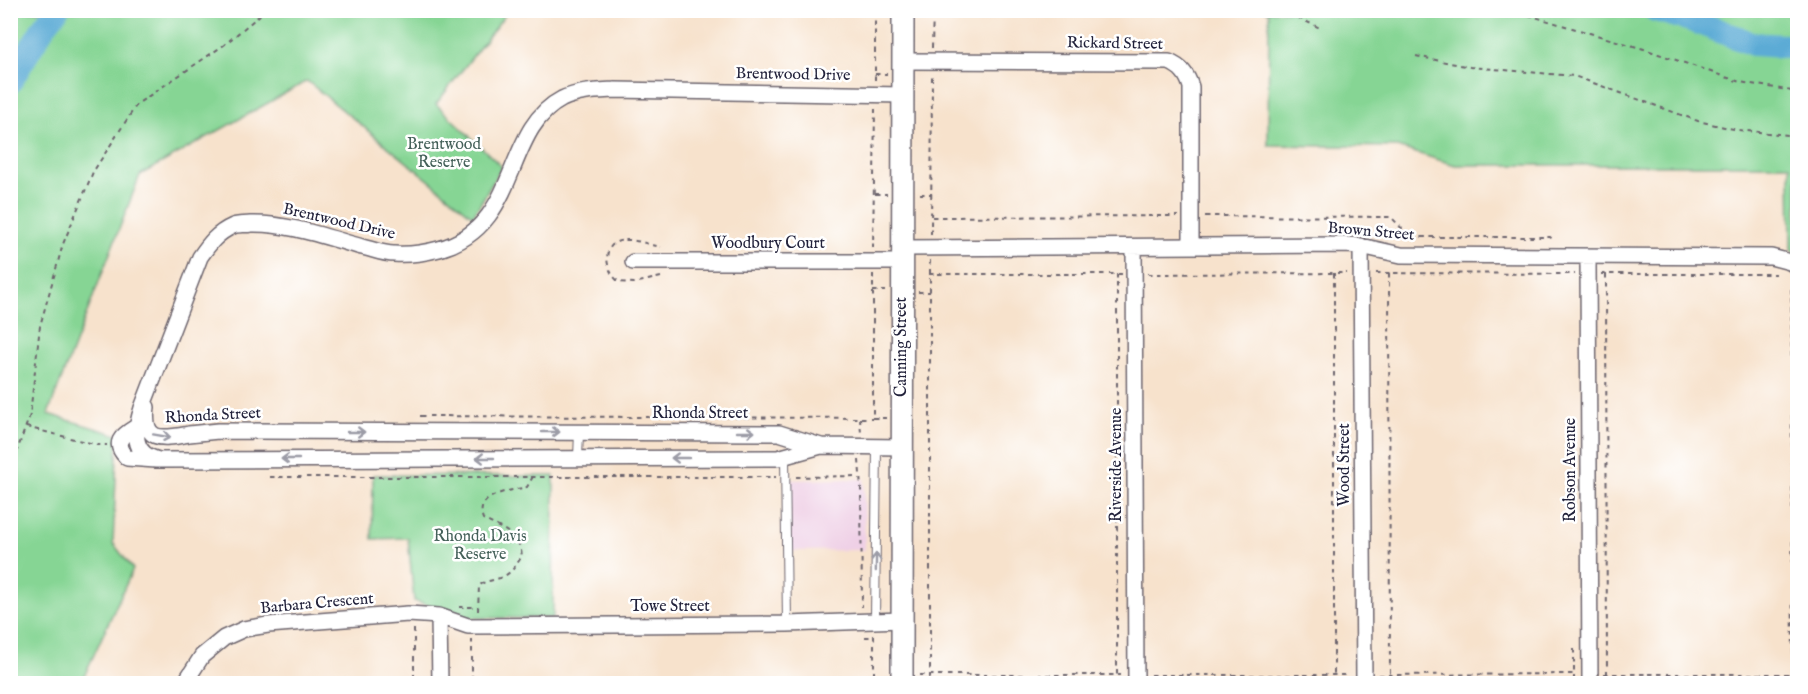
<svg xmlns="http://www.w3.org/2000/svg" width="1808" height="694" font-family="'IM FELL English',serif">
  <rect width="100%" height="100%" fill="#fff"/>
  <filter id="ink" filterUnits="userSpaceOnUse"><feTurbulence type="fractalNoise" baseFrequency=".0167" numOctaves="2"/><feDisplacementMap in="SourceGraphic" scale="12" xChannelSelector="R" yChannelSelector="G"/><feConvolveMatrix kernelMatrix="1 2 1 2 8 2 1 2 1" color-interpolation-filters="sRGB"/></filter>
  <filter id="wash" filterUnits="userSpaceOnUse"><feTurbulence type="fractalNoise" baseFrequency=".008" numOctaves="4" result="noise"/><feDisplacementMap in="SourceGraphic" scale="24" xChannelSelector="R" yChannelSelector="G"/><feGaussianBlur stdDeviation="1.35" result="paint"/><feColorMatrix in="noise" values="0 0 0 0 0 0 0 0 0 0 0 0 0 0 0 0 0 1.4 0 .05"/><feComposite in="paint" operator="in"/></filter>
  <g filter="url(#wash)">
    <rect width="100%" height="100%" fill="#f7e2cc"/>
    <!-- built -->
    <path fill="#efd0e6" d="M 864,479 L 865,550 L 790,551 L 789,480 Z"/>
    <!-- green -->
    <path fill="#86d594" stroke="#547c68" stroke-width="1.5" d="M 10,11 L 508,11 L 436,104 L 502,167 L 473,216 L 307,81 L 140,175 L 48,414 L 118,435 L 113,543 L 133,569 L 81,683 L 11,683 Z
      M 1266,11 L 1797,11 L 1797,256 L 1791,250 L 1790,165 L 1455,165 L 1397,147 L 1268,145 L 1269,13 Z
      M 373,475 L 554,476 L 553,618 L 461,618 L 440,609 L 414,601 L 408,538 L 372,539 Z"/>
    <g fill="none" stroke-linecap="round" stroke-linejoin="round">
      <!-- river -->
      <path stroke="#5babd5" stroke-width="24" d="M 1655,10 L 1694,21 L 1753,44 L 1798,47
        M 10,82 L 45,25 L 57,10"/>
    </g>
  </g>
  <g filter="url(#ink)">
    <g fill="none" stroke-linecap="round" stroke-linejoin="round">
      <!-- lane casing -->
      <g stroke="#6d656e" stroke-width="10">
        <path id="lane" d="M 785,456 L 787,624
          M 578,458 L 579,432
          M 875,620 L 877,446"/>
      </g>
      <!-- street casing -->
      <g stroke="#6d656e" stroke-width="18">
        <path id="street" d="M 903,61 L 1169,62 C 1181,67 1187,74 1191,87 L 1191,245
          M 1361,246 L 1364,684
          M 1134,247 L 1136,684
          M 903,248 L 1346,245 L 1361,246 L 1401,255 L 1771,257 L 1790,262 L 1798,267
          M 1588,257 L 1590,684
          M 633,262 L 903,262
          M 147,407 C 143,443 161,439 189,434 C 199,433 209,432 218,431 L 779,433 L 821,446
          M 136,427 C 121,436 112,443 127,458 L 156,460
          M 902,447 L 821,446 L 778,458 L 159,460 C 130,454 135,430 142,408 L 200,257 C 209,244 217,233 233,226 C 238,224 245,225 251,224 C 288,223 326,237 362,247 C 372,249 383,254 394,254 C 409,255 424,253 439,249 C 522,226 502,130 562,99 C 579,91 597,91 615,90 L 903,95
          M 439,616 L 440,684
          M 184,684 L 202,656 L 224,638 L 244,629 L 268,625 L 408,614 L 439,616 L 468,626 L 787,624 L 902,620"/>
      </g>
      <!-- secondary casing -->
      <g stroke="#6d656e" stroke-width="24">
        <path id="secondary" d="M 902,684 L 903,10"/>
      </g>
      <!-- path -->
      <path stroke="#6d656e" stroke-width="2" stroke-dasharray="4.5 4.5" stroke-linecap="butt" d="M 1282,10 L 1322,29
        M 1511,10 L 1644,49 L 1740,82 L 1798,92
        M 932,48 L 933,10
        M 1416,56 L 1470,67 L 1574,76 L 1698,121 L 1738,130 L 1798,136
        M 875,74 L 887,74
        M 875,80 L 875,10
        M 875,194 L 887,194
        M 920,194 L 932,194
        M 1205,216 L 1391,217 L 1410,237 L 1550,237 L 1555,241
        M 932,217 L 1178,216
        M 931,234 L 932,74
        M 873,248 L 875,109
        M 930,260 L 930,684
        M 1334,273 L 1334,684
        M 1376,273 L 1575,274
        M 1389,273 L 1390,684
        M 873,274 L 873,418 L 886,418
        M 929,274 L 1122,274
        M 1117,274 L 1117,684
        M 1148,274 L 1347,273
        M 1601,274 L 1776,274
        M 1606,274 L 1607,684
        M 661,277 L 634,283 L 619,282 C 603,269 601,240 627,240 C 638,240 650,245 661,247
        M 1791,280 L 1793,684
        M 873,291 L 885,291
        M 918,292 L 930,292
        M 420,416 L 873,418
        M 860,418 L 861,434
        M 26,427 L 98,445 L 107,445
        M 859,460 L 861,488 L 862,607
        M 10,470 L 30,415 L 40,326 L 63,244 L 93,172 L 137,104 L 224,45 L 266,10
        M 270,477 L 776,477
        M 796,477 L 859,476
        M 459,607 L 478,607
        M 478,611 L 479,586 C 485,580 494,581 502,577 C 512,573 516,565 522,556 C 519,532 502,530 483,519 C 474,494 509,491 527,487 L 535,473
        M 414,629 L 414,684
        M 874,635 L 874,684
        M 865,637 L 874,637
        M 472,639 L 472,684
        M 1574,649 L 1574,684
        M 1604,674 L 1798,674
        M 920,675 L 1121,675
        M 1151,675 L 1349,675
        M 1379,675 L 1577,674"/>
      <!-- lane -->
      <use href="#lane" stroke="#fff" stroke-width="8"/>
      <!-- street -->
      <use href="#street" stroke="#fff" stroke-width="15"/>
      <!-- secondary -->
      <use href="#secondary" stroke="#fff" stroke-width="21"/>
    </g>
    <!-- one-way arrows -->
    <defs><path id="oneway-shaft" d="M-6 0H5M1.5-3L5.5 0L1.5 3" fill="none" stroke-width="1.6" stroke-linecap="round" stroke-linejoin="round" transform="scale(1.5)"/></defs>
    <g stroke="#9c9ca7">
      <use href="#oneway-shaft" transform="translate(356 432)"/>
      <use href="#oneway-shaft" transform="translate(551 432)"/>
      <use href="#oneway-shaft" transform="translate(746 432)"/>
      <use href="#oneway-shaft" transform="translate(162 436) rotate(10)"/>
      <use href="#oneway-shaft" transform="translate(485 458) rotate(180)"/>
      <use href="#oneway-shaft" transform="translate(680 458) rotate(-180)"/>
      <use href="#oneway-shaft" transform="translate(290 459) rotate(180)"/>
      <use href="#oneway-shaft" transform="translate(876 562) rotate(-89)"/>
    </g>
  </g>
  <g text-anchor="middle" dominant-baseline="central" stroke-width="5" stroke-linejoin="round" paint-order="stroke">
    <!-- street labels -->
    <g font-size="16" fill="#22223b" stroke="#fff">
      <text transform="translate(1115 44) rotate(1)">Rickard Street</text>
      <text transform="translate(793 75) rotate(1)">Brentwood Drive</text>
      <text transform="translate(339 222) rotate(13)">Brentwood Drive</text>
      <text transform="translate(1371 232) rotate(5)">Brown Street</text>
      <text x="768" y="244">Woodbury Court</text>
      <text transform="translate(902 347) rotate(-90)">Canning Street</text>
      <text x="700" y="414">Rhonda Street</text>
      <text transform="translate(213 416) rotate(-3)">Rhonda Street</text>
      <text transform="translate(1117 465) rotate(-90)">Riverside Avenue</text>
      <text transform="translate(1345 465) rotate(-90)">Wood Street</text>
      <text transform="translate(1571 470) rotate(-90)">Robson Avenue</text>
      <text transform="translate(317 604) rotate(-5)">Barbara Crescent</text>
      <text x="670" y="607">Towe Street</text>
    </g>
    <!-- park labels -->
    <g font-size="16" fill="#45615a" stroke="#fff">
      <text x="444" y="145">Brentwood<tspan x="444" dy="18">Reserve</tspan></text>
      <text x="480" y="537">Rhonda Davis<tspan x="480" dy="18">Reserve</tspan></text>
    </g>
  </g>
  <!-- margin -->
  <rect width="1808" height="694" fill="none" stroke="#fff" stroke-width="36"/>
</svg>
